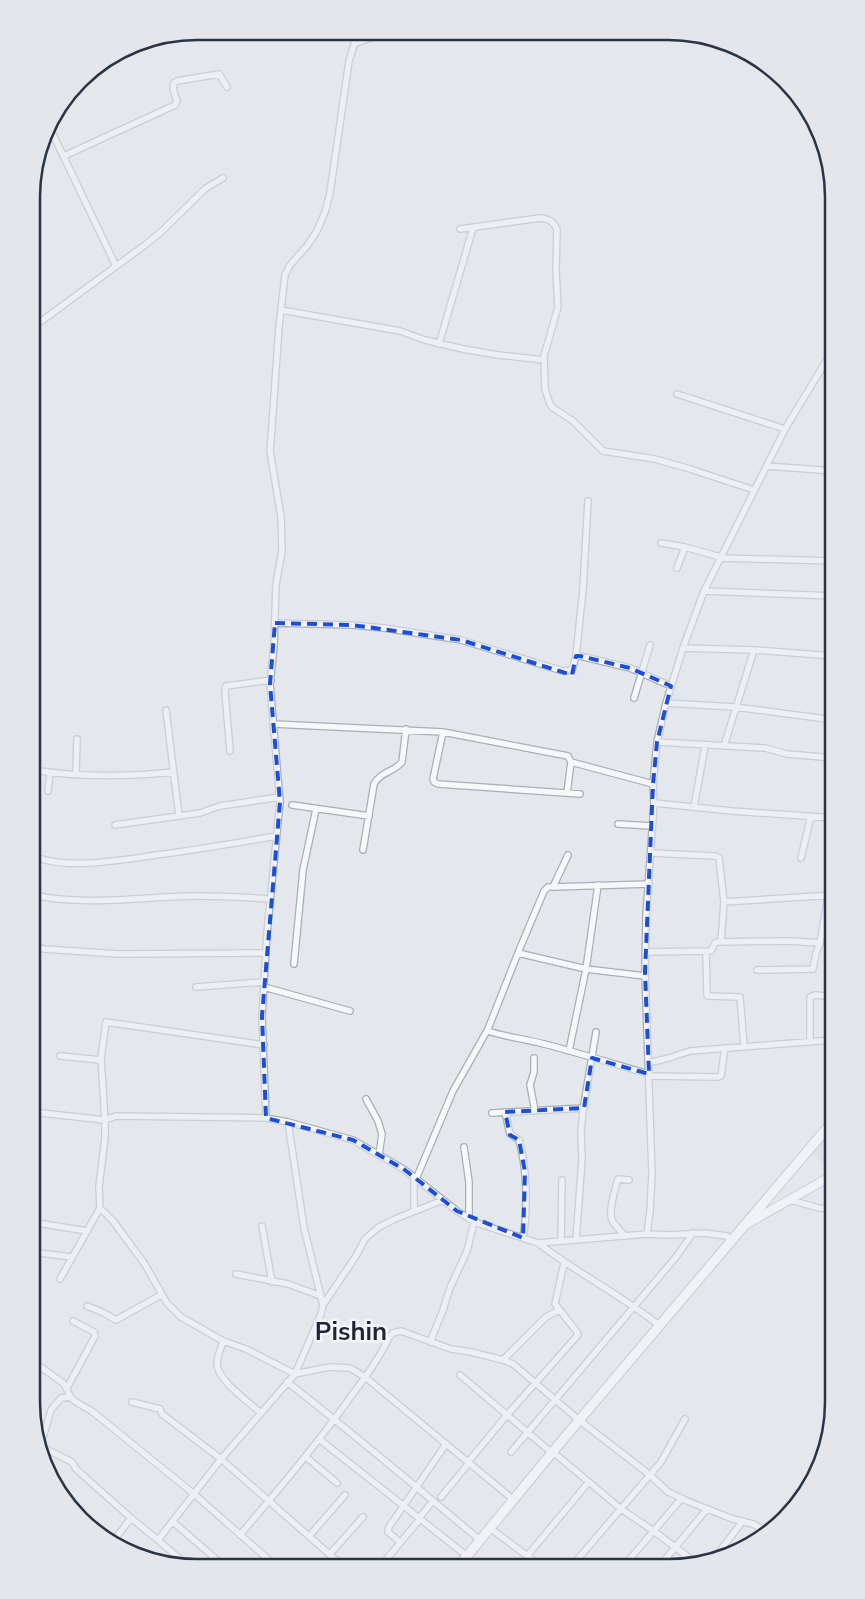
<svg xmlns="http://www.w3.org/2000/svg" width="865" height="1599" font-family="Mulish,sans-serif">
  <rect width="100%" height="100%" fill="#e4e7ec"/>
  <!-- built -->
  <path fill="#d2d6de" d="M 833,1130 L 833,1172 L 830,1174 L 813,1153 Z"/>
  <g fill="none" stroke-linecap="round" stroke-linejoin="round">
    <!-- minor casing -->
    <g stroke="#a9aeb7" stroke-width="8">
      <path id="minor" d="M 357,35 L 368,32
        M 354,44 L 387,32
        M 48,124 L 116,266
        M 64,156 L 175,105 L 177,101 L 173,89 L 174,83 L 177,81 L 219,74 L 227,87
        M 460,229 L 540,218 C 549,219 553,221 557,229 L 556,271 L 558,307 L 544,356 L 545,389 L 550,404 L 553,408 L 573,421 L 603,451 L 655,459 L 690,469 L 754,490
        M 281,310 L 400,331 L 425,340 L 463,349 L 498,355 L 544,360
        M 32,328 L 145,245 L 161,232 L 206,188 L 223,178
        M 439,344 L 473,228
        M 677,394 L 785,429
        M 767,466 L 834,471
        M 661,543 L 685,547 L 720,557
        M 719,558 L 834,561
        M 677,568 L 685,547
        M 704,591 L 834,596
        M 275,623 L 352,625 L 384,628 L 461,640 L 563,671 L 572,670 L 576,656 L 580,656 L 630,668 L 671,686
        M 683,648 L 754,650 L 834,656
        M 576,656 L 583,589 L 588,501
        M 634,698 L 650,645
        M 666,703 L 735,707 L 834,720
        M 166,710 L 179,816
        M 273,724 L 443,732 L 568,756 L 571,762 L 653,784
        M 443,732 L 433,779 L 434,782 L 438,784 L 580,794
        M 657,742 L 765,748 L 787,754 L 834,758
        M 724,746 L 754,650
        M 230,751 L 225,692 L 226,686 L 271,680
        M 32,770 C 79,777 127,777 174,772
        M 76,775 L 77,739
        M 48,791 L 50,773
        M 567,793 L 571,762
        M 654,803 L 732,811 L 834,818
        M 292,805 L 369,816
        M 694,807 L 705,746
        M 618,824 L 652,826
        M 115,825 L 200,813 L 220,806 L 280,797
        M 363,850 L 374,784 C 380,772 394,772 402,762 L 406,729
        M 651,853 L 715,856 L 719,858 L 724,902 L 721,942
        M 32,855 C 62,871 123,860 156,855 C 196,850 236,843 276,836
        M 801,858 L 811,816
        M 553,887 L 568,855
        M 32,895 C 84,906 140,897 193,896 C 219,896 244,897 270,899
        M 724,902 L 834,895
        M 32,946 L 44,949 L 119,954 L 266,953
        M 645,952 L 711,951 L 715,943 L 717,942 L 789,941 L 820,943
        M 706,952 L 707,995 L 708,996 L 740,997 L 744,1046
        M 518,953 L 586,969 L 645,976
        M 294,964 L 303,870 L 316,809
        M 757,970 L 813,969 L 816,953 L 820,943 L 828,896
        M 196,987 L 264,982
        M 264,987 L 350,1011
        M 32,1021 L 35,1005 L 34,1002 L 32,1002
        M 488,1031 C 506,1037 525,1039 544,1044 C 579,1053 614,1064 649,1074
        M 810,1042 L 810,997 L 815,995 L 834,997
        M 264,1045 L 106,1022 L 101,1058 L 105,1120 L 105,1137 L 99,1187 L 100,1208 L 113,1221 L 144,1263 L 167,1303 L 181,1317 L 223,1341 L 246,1349 L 295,1374 L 329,1367 L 350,1368 L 365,1377 L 514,1500
        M 569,1051 L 586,969 L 598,885
        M 60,1056 L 101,1060
        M 534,1058 L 534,1072 L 530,1085 L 535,1111
        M 648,1063 L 669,1058 L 690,1051 L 833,1040
        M 833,1075 L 833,1068
        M 649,1076 L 718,1077 L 721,1076 L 725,1048
        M 366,1099 L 378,1121 L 382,1134 L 379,1155
        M 32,1112 L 105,1120 L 116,1116 L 266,1118 L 288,1122 L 353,1140 L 405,1170 L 457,1211 L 474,1222 L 538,1243 L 647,1234
        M 505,1112 L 510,1134 L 519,1140 C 527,1168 528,1209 523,1238
        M 492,1113 L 584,1108
        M 266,1118 L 262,1016 L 267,933 L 280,802 L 270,684 L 274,646 L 276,584 L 282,551 L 281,517 L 270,451 L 271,439 L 279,327 L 285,275 L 290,265 L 307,246 L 317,231 L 325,212 L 330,193 L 349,61 L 358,32
        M 464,1147 L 469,1182 L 469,1219
        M 414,1177 L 414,1211
        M 416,1179 L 453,1091 L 488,1029 L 520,948 L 544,891 L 548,887 L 553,887 L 649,884
        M 790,1200 L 819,1208 L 833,1209
        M 31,1222 L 87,1231
        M 262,1226 L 272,1282
        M 625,1236 C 621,1231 614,1225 612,1220 C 608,1211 615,1191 617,1182 L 618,1179 L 629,1180
        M 576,1239 L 582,1160 L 581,1132 L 583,1110 L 596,1032
        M 561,1241 L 562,1180
        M 731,1242 L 727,1236 L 704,1233 L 670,1235 L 647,1234 L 650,1211 L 652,1174 L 645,972 L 646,916 L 654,803 L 653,784 L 657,742 L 666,703 L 683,648 L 704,591 L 785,429 L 834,348
        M 538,1243 C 577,1273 621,1295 660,1326
        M 31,1252 L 72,1257
        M 236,1274 L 288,1284 L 321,1296
        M 60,1279 L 100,1208
        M 323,1305 L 356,1256 L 365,1239 L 379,1227 L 395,1219 L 443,1200
        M 87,1306 L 102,1312 L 116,1320 L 161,1295
        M 223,1341 C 221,1348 217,1357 217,1364 C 218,1381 249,1402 261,1413
        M 430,1342 L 443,1310 L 450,1288 L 467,1251 L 474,1222
        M 31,1360 L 63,1383 C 67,1388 68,1393 71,1398 C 77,1404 86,1407 93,1412 L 194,1494 L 277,1567
        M 503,1360 L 546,1317 L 559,1310
        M 460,1375 L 552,1453
        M 287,1382 C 353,1433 416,1487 480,1540
        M 67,1388 L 95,1336 L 94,1332 L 73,1321
        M 132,1402 L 160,1409 L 162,1414 L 221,1459 L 344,1567
        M 319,1439 L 467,1556
        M 46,1449 L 72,1462 L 76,1469 L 131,1518
        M 39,1451 L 51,1410 L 61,1398 L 71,1397
        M 511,1452 L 676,1257 L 693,1233
        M 553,1452 L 621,1509 L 655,1532 L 696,1563
        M 306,1457 L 337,1483
        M 468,1462 L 507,1415 L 578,1335 L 577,1332 L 555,1304 L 564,1263
        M 441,1497 L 469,1463
        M 419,1518 L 433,1501
        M 173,1522 L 224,1566
        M 490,1528 L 542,1567
        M 240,1535 C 279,1489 317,1444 352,1395 C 364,1379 382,1355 389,1337 L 393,1333 L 401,1331 L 451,1349 L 471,1352 L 503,1360 L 513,1364 L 579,1420 L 650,1475 L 668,1492 L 687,1501 L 733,1519 L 753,1524 L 769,1533
        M 310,1535 L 345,1495
        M 158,1540 L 188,1566
        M 400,1542 L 388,1532 L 389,1527 L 446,1444
        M 112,1543 L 131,1518 L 158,1540 L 221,1459 L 295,1374 L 321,1314 L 323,1305 L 304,1228 L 288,1122
        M 722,1548 L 731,1554
        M 330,1554 L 363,1517
        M 527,1556 L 588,1483
        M 713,1560 L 742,1522
        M 380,1567 L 420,1519
        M 571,1567 L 661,1462 L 685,1419
        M 622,1568 L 681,1499
        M 658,1568 L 707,1509"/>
    </g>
    <!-- secondary casing -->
    <g stroke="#a9aeb7" stroke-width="10">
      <path id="secondary" d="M 747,1224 L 833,1175"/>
    </g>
    <!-- primary casing -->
    <g stroke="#a3abb8" stroke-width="11">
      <path id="primary" d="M 458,1567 L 565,1437 L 833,1121"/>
    </g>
    <!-- minor -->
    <use href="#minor" stroke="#f7f8fa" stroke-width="5.5"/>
    <!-- secondary -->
    <use href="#secondary" stroke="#fff" stroke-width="8"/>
    <!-- primary -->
    <use href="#primary" stroke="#fff" stroke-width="9"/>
  </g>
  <!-- marked area -->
  <path d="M0 0H865V1599H0ZM 275,623 L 352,625 L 461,640 L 572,675 L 576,656 L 580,656 L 630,668 L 671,686 L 657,742 L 653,784 L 645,972 L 649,1074 L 592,1058 L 584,1108 L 505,1112 L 510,1135 L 519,1140 L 525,1172 L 523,1238 L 457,1211 L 405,1170 L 353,1140 L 266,1118 L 262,1016 L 280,802 L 270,684 Z" fill="#e4e7ec" fill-opacity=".55" fill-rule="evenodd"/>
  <path fill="none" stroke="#1d4ed8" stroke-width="4" stroke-dasharray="10 6" stroke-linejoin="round" d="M 275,623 L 352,625 L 461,640 L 572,675 L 576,656 L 580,656 L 630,668 L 671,686 L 657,742 L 653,784 L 645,972 L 649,1074 L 592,1058 L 584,1108 L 505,1112 L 510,1135 L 519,1140 L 525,1172 L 523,1238 L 457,1211 L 405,1170 L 353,1140 L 266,1118 L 262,1016 L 280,802 L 270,684 Z"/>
  <g text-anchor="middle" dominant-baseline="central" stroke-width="5" stroke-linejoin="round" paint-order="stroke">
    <!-- town labels -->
    <g font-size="25" font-weight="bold" fill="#1d2536" stroke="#f4f6f9">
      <text x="351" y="1330">Pishin</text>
    </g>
  </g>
  <!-- crop -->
  <path d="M0 0H865V1599H0ZM197 40H668A157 157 0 0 1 825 197V1402A157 157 0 0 1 668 1559H197A157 157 0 0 1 40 1402V197A157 157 0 0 1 197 40Z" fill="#e4e6eb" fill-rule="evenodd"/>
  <path fill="none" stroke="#2b3445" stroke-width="2.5" d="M197 40H668A157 157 0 0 1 825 197V1402A157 157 0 0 1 668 1559H197A157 157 0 0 1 40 1402V197A157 157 0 0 1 197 40Z"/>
</svg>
